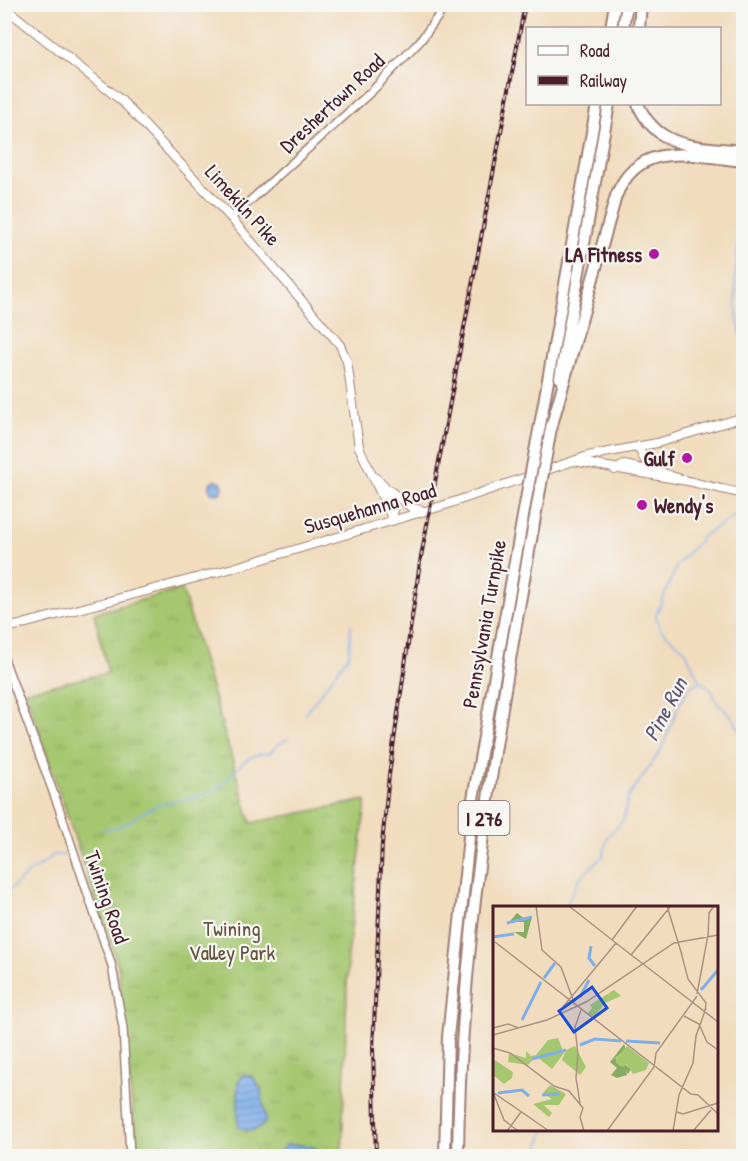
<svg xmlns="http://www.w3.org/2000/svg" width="748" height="1161" font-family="'Patrick Hand',sans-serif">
  <defs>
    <pattern id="grass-tufts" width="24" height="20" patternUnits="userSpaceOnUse" patternTransform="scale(1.5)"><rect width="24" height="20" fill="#a5c76f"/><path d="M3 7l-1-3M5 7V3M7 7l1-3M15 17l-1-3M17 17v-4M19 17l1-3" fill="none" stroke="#90aa60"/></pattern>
    <pattern id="water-rules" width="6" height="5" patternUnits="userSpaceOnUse" patternTransform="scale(1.5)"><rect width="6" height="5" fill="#7fafea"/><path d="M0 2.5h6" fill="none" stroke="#6a8ebe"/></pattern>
  </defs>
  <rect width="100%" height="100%" fill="#f6f6f2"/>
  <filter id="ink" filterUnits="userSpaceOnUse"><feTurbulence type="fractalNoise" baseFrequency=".0167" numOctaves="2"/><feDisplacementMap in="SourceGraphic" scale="12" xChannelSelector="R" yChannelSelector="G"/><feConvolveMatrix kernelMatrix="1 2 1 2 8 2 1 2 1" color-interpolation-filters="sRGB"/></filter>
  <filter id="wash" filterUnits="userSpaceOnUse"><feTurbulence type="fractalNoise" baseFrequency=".008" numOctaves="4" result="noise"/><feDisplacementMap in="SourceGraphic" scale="24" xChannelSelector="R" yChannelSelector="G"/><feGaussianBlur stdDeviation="1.35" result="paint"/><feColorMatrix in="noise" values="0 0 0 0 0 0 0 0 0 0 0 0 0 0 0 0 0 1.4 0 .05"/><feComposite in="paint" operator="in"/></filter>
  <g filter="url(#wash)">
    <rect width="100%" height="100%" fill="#f1dcbd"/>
    <!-- grass -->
    <path fill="url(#grass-tufts)" stroke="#78734d" stroke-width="1.5" d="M 182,589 L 251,823 L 366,800 L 348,956 L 342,1156 L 137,1156 L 118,965 L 25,691 L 108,673 L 94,613 Z"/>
    <!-- water -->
    <path fill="url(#water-rules)" stroke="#64678a" stroke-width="1.5" d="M209 487a7 7 0 1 1 14 0a7 7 0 1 1-14 0Z
      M 245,1074 L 253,1077 L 261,1089 L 266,1120 C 262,1131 248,1134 238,1126 L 238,1081 Z
      M 286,1145 C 300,1145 316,1143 324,1156 L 277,1156 Z"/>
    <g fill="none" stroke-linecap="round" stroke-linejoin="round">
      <!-- stream -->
      <path stroke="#7fafea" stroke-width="1.5" d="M 744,197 C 738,248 728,297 744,346
        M 699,680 L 685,650 L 660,629 L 656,615 L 677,565 L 703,536 L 744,510
        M 700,681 L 711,689 L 717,703 L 733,718 L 744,737
        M 305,714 L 349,655 L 351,624
        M 102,829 C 122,831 138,813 156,806 C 173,800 194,799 210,792 C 236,781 234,755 270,753 L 277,745 L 288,739
        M 4,894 C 13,888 19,882 26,875 C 35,866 42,868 53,855 L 69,855
        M 565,908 L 579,879 L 603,856 L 608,836 L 623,821 L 628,798 L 661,750 L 681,700 L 690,687 L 700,681
        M 537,1156 L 544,1130"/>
    </g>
  </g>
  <g filter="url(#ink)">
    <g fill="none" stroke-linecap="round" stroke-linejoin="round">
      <!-- tertiary casing -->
      <g stroke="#9e7e74" stroke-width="10">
        <path id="tertiary" d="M 231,218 L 372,91 L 421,40 L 447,4
          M 4,659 L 59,808 L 112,966 L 123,1028 L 130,1156"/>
      </g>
      <!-- secondary casing -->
      <g stroke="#9e7e74" stroke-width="10">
        <path id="secondary" d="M 4,7 L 122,101 L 231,218 L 340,345 L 347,361 L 359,447 L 393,520
          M 638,446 C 641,452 643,459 647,463 C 663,479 721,488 744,494
          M 574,461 L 693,482
          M 615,470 L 624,465 L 652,471
          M 376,478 C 389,487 394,502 393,518
          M 389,490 L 412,508 L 421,510
          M 4,629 L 233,568 L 442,506 L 588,456 L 657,443 L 744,417"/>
      </g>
      <!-- motorway casing -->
      <g stroke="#9e7e74" stroke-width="14">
        <path id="motorway" d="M 611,28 L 615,4
          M 623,28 L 627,4
          M 639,28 L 641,4
          M 638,104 C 658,151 699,146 744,151
          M 560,378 L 609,104
          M 540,425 L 597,104
          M 551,428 L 616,196 C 639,138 694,156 744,161
          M 445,1156 L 448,1037 L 473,799 L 528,488
          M 458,1156 C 460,929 501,707 541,484"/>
      </g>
      <!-- tertiary -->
      <use href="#tertiary" stroke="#fff" stroke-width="7"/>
      <!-- secondary -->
      <use href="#secondary" stroke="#fff" stroke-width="8"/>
      <!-- motorway -->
      <use href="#motorway" stroke="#fff" stroke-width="10"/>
      <!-- rail casing -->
      <g stroke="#4a1f2b" stroke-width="4">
        <path id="rail" d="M 376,1156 L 373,1049 L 382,844 L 389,775 L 420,562 L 525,4"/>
      </g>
      <!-- rail -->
      <use href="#rail" stroke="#f6f6f2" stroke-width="1.5" stroke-dasharray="4.5" stroke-linecap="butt"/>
      <!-- motorway-bridge casing -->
      <g stroke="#9e7e74" stroke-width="14" stroke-linecap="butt">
        <path id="motorway-bridge" d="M 541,484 L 551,428
          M 528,488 L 540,425"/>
      </g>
      <!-- motorway-bridge -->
      <use href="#motorway-bridge" stroke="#fff" stroke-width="10"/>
    </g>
  </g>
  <!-- markers -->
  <g fill="#b5179e" stroke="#f6f6f2" stroke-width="2">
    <circle cx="654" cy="254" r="6"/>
    <circle cx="687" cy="458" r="6"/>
    <circle cx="642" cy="505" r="6"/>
  </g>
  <g text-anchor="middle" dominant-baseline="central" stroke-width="4.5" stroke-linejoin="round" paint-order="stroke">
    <!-- shield labels -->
    <rect fill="#f6f6f2" stroke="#7e6067" stroke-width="1.5" x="458.5" y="801" width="51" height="34" rx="4.5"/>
    <g font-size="20" font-weight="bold" fill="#4a1f2b">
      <text x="484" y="818">I 276</text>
    </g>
    <!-- street labels -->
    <g font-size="21" fill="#4a1f2b" stroke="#f6f6f2">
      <text transform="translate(332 103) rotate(-43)">Dreshertown Road</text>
      <text transform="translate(243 205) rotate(48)">Limekiln Pike</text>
      <text transform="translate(370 508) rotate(-16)">Susquehanna Road</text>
      <text transform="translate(484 624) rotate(-80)">Pennsylvania Turnpike</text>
      <text transform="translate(107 897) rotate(71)">Twining Road</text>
    </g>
    <!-- poi labels -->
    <g font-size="21" font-weight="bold" fill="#4a1f2b" stroke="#f6f6f2" text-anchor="end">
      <text x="642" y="254">LA Fitness</text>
      <text x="675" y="458">Gulf</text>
      <text x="654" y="505" text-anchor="start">Wendy's</text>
    </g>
    <!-- park labels -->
    <g font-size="21" fill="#65513f" stroke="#f6f6f2">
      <text x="232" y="928">Twining<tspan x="232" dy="24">Valley Park</tspan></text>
    </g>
    <!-- water labels -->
    <g font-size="22" font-style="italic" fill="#5d516e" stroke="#f6f6f2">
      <text transform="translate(665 709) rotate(-62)">Pine Run</text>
    </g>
  </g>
  <!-- overview -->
  <g transform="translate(493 906)">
    <rect width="225" height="225" fill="#f1dcbd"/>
    <path d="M 121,84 L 128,90 L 112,97 L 101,111 L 94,108 L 99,102 L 97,99 ZM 65,132 L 71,147 L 59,163 L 43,150 L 35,159 L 15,156 L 16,147 L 33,152 L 33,145 L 38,150 L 43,149 L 55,134 ZM 82,140 L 93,161 L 87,169 L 69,154 L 73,144 ZM 0,153 L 20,166 L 19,172 L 11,178 L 0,169 ZM 57,179 L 73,188 L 66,199 L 51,199 L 59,207 L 56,211 L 40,198 L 59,193 L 50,187 Z" fill="#a5c76f"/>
    <path d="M 24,7 L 33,14 L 39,11 L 33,33 L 21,26 L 31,26 L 31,16 L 18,16 L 13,20 ZM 131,138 L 133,144 L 119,154 L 123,152 L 138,163 L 135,168 L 133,165 L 134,169 L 124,172 L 118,169 L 124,162 L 117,156 Z" fill="#84ac62"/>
    <path d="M 134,140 L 156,157 L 153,164 L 140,168 L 134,159 L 129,161 L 123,157 L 123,152 Z" fill="#a5c76f"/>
    <path fill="none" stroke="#7fafea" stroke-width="3" d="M 14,17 L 39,11M 0,31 L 21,28M 98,40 L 96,52 L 102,60M 51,72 L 62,57M 208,84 L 225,64M 87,91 L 96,74M 29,114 L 48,76M 133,135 L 167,137M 87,139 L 102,133 L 128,135M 39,153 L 73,144M 5,187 L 29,184 L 36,190M 49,189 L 67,188"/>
    <path fill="none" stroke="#ae9083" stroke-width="1.5" d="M 43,0 L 49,44 L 68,61 L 82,99M 76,0 L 142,52M 174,0 L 189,49M 215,31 L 216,7 L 221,0M 119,34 L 144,0M 2,36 L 198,188 L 205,189 L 225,208M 188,46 L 195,73 L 213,97 L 212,105M 138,49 L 177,1M 141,51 L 167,71M 167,71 L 225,116M 204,88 L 215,29M 70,101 L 123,37M 191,110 L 206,118 L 214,136 L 225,144M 0,122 L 15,118 L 26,122M 0,129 L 54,114 L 93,96 L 181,37 L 225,29M 0,142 L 17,147 L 61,180 L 76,185 L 90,202 L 87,211 L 91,225M 85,147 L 83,172 L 87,197M 85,149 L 82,121 L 88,104M 0,186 L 11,214 L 25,225M 1,187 L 56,225M 184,206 L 190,208 L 225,197M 14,225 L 28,206M 114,225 L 161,161 L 163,147 L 204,90M 180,225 L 186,189 L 200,157 L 203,130 L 213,102M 200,225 L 218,204"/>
    <path fill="#1d4ed8" fill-opacity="0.15" stroke="#1d4ed8" stroke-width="3" d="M 99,81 L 114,102 L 81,126 L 66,105 Z"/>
    <rect width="225" height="225" fill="none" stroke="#4a1f2b" stroke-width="3"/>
  </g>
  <!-- margin -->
  <rect width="748" height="1161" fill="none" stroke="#f6f6f2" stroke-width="24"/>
  <!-- legend -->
  <rect x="526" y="27" width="195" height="78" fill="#f6f6f2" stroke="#b1a0a2" stroke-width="1.5"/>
  <rect x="538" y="46" width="30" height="9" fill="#ffffff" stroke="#b1a0a2" stroke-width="1.5"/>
  <text x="580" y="57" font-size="18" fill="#4a1f2b">Road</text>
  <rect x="538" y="76" width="30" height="9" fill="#4a1f2b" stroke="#b1a0a2" stroke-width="1.5"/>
  <text x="580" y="87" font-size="18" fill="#4a1f2b">Railway</text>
</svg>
